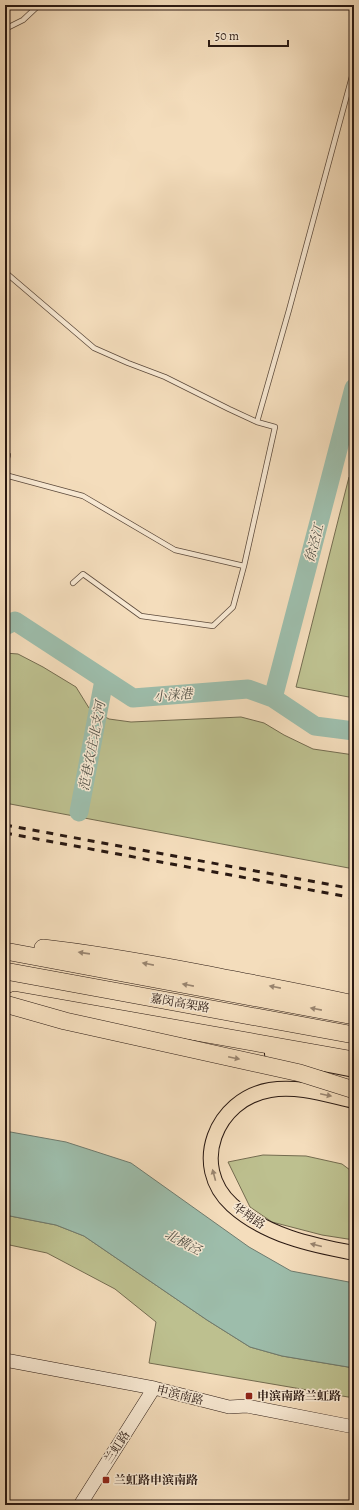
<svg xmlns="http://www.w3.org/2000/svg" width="359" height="1510" font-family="Alegreya,'Noto Serif SC',serif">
  <rect width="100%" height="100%" fill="#f4ddbc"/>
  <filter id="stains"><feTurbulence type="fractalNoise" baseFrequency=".005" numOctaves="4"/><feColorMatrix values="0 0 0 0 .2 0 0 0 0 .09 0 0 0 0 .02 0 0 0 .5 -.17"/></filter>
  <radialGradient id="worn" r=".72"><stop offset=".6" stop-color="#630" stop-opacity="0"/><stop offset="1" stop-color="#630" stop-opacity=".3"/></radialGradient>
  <!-- green -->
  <path fill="#bdc08f" stroke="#746c50" d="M 349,477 L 354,477 L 354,698 L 296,687 Z
    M 5,653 L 18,654 L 43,667 L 76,687 L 89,708 L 109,719 L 131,722 L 241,717 L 264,723 L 284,735 L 313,749 L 354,755 L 354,869 L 5,803 Z
    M 263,1155 L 306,1156 L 342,1164 L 354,1173 L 354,1240 L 322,1235 L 272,1222 L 250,1207 L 228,1162 Z
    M 5,1215 L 56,1225 L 84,1236 L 207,1320 L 250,1347 L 282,1356 L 354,1368 L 354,1398 L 149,1363 L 156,1322 L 115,1289 L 47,1253 L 5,1244 Z"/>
  <!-- water -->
  <path fill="#9dbdab" stroke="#6f7b6e" d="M 5,1131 L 66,1142 L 131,1163 L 249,1247 L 291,1271 L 354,1283 L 354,1368 L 282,1356 L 250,1347 L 207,1320 L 84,1236 L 56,1225 L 5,1215 Z"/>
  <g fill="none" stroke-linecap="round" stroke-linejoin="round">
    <!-- river -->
    <path stroke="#9dbdab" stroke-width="19" d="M 5,626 L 15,621 L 133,698 L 248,689 L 273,698 L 315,726 L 354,731
      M 273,698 L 354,388
      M 79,812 L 104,680"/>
    <!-- lane casing -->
    <g stroke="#5c4a3c" stroke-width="6">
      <path id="lane" d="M 342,5 L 354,8
        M 5,29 L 23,20 L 39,5
        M 5,272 L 94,348 L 128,363 L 165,377 L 229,409 L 257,422 L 275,427 L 244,566
        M 257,422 L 289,310 L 354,69
        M 5,454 L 8,455 L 5,465
        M 5,475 L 83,496 L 175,550 L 244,566 L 233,607 L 213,626 L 141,616 L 83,574 L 73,583"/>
    </g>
    <!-- secondary casing -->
    <g stroke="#2a1912" stroke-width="14">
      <path id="secondary" d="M 5,1360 L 154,1388 L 229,1407 L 247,1406 L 354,1427
        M 80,1505 L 154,1388"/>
    </g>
    <!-- primary casing -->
    <g stroke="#2a1912" stroke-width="16">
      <path id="primary" d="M 272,1054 L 354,1070
        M 354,1101 C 327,1095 298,1085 270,1090 C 216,1099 189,1166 232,1205 C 265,1235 311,1245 354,1253"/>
    </g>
    <!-- highway casing -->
    <g stroke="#2a1912" stroke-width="18">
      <path id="highway" d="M 43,948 C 98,954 151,964 205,974 C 255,984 305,993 354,1004
        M 5,951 L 354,1016
        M 5,971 L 354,1035
        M 15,1000 L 354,1060"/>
    </g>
    <!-- lane -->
    <use href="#lane" stroke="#f8e9d3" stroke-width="4.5"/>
    <!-- secondary -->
    <use href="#secondary" stroke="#f8e9d3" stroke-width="13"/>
    <!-- primary -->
    <use href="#primary" stroke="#f4ddbc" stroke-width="14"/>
    <!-- highway -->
    <use href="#highway" stroke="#f4ddbc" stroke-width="17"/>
    <!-- rail -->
    <path stroke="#2a1912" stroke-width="3" stroke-dasharray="7 7" stroke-linecap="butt" d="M 5,825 L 354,889
      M 5,833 L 354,898"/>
    <!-- highway-bridge casing -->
    <g stroke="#2a1912" stroke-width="18" stroke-linecap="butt">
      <path id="highway-bridge" d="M 5,1004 L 65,1021 L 300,1073 L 354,1090"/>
    </g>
    <!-- highway-bridge -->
    <use href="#highway-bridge" stroke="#f4ddbc" stroke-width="17"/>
  </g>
  <!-- one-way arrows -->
  <defs><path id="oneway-solid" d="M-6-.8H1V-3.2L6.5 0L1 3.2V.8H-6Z"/></defs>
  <g fill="#998570">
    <use href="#oneway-solid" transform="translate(84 953) rotate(-172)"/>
    <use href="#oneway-solid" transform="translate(148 964) rotate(-169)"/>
    <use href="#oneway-solid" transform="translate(188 985) rotate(-169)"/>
    <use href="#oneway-solid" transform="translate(275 987) rotate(-169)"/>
    <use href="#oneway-solid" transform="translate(316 1009) rotate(-169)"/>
    <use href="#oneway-solid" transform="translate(234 1058) rotate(12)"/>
    <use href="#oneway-solid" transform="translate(326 1095) rotate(12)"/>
    <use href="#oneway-solid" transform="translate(214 1175) rotate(-105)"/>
    <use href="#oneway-solid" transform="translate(316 1245) rotate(-166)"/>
  </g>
  <!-- markers -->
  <g fill="#8f2418" stroke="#f8e9d3" stroke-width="1.5">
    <rect x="245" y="1392" width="8" height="8" rx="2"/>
    <rect x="102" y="1476" width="8" height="8" rx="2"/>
  </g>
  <g text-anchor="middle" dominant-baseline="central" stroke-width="3" stroke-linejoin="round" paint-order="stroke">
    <!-- street labels -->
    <g font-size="12" fill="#2a1912" stroke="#f8e9d3">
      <text transform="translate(180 1003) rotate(10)">嘉闵高架路</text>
      <text transform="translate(249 1216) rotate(34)">华翔路</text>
      <text transform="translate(180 1395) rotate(14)">申滨南路</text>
      <text transform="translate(117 1447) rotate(-57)">兰虹路</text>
    </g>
    <!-- poi labels -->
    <g font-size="12" font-weight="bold" fill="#2a1912" stroke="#f8e9d3" text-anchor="start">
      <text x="257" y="1396">申滨南路兰虹路</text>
      <text x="114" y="1480">兰虹路申滨南路</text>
    </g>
    <!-- water labels -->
    <g font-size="13" font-style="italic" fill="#525248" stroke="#f8e9d3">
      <text transform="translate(314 543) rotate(-75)">徐泾江</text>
      <text transform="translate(173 695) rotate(-5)">小涞港</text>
      <text transform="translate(92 746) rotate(-79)">范巷农庄北支河</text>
      <text transform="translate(183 1242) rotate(28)">北横泾</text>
    </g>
  </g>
  <!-- margin -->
  <rect width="359" height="1510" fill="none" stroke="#f4ddbc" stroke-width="20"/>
  <rect x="6" y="6" width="347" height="1498" fill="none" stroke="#2a1912" stroke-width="2"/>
  <rect x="10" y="10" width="339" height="1490" fill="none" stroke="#2a1912"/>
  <!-- scale -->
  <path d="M209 40v6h79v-6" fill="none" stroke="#2a1912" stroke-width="2"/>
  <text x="215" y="40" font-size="12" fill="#2a1912" stroke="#f8e9d3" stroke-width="3" paint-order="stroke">50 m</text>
  <rect width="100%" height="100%" filter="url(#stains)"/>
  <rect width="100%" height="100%" fill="url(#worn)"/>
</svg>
